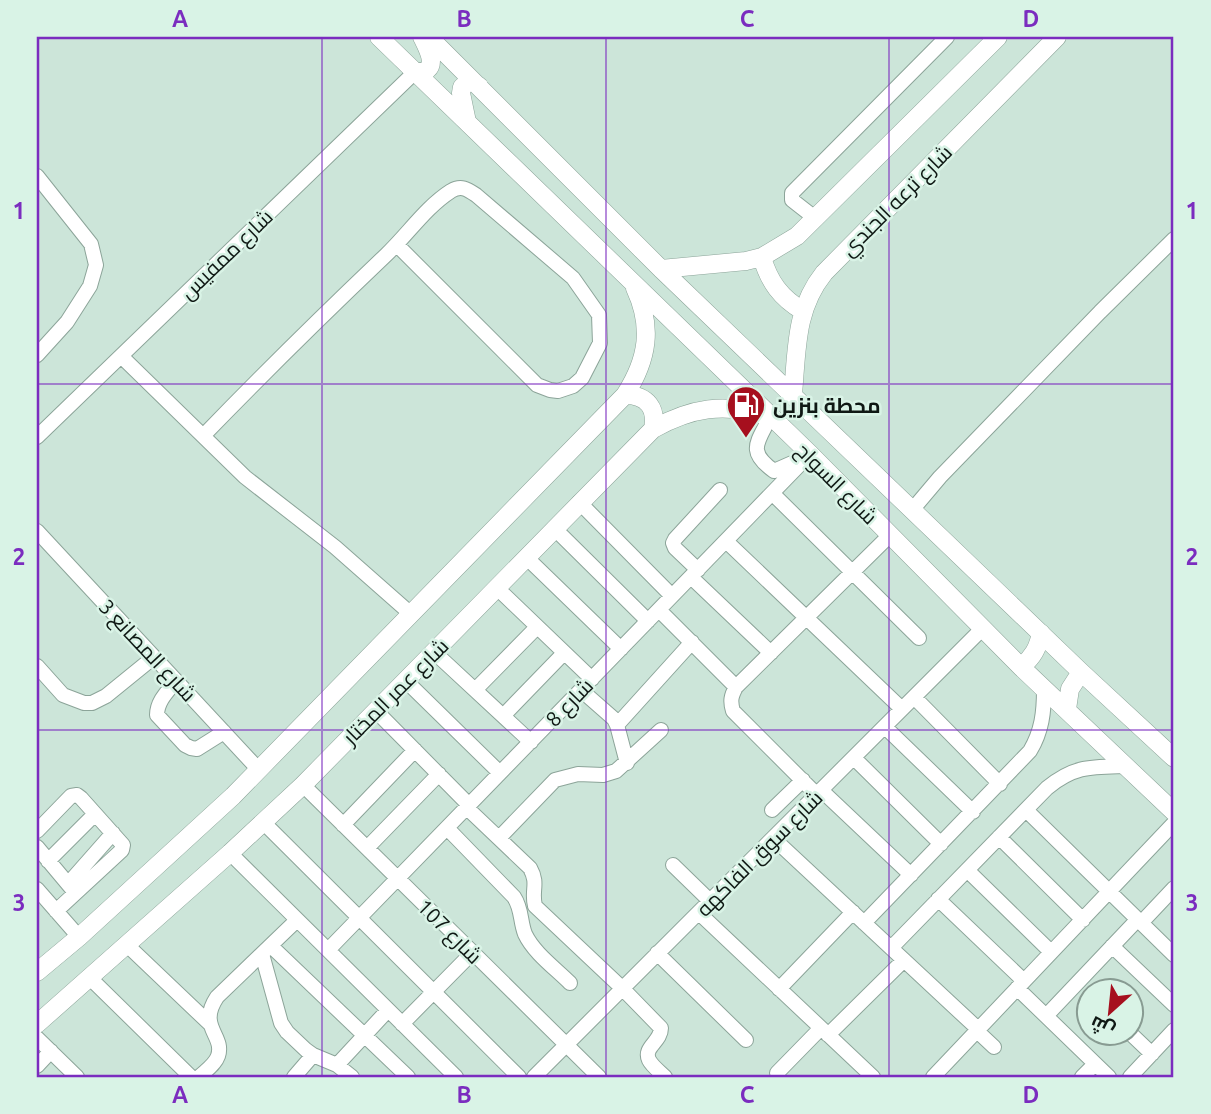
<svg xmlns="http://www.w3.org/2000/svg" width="1211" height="1114" font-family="Ubuntu,Cairo,sans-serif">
  <rect width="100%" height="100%" fill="#cce5d9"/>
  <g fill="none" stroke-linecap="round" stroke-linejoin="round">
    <!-- minor casing -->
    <g stroke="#8ca499" stroke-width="16">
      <path id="minor" d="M 37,176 L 91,244 L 96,265 L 90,286 L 67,322 L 37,355
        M 815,218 L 792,200 L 792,193 L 947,37
        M 121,356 L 245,477 L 335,547 L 411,614
        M 770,417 C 758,442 746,451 774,471 L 799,460
        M 203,436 C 263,374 324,314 386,255 C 408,234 426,207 451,191 C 461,185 467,189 476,195 L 573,278 L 599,315 L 600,343 L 582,378 L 573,386 L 558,391 L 550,390 L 537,385 L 397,245
        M 37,437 L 415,72
        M 772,493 L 919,638
        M 579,502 L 672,596
        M 913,509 L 940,477 L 1100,312 L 1174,239
        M 555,529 L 648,621
        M 37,531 L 259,770
        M 726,541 L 902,709
        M 527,558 L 621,649
        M 698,570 L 675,548 L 673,543 L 675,539 L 720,490
        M 691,577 L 771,653
        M 497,588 L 592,679
        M 659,610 L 736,687
        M 434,652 L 531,742
        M 37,666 L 63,695 L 84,703 L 92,703 L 106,696 L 154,657
        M 176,681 C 168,691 157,701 157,715 L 185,745 L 191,748 L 197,749 L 224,732
        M 406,681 L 500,773
        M 475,690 L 537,627
        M 581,690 L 614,719 L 617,725 L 627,763
        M 914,697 L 1000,784
        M 376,711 L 469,805
        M 503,716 L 564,653
        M 617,725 L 692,642
        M 885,727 L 973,812
        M 854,758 L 941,844
        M 303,785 L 599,1077
        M 821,790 L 911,875
        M 817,795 L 733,711 C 730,701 731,696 736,687 L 890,535
        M 467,808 L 530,868 C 539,884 531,890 535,906 L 622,988 L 661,1028 C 661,1042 643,1047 649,1060 C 652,1066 660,1072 665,1077
        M 772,810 L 803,780
        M 1026,810 L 1174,955
        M 263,822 L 519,1077
        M 343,825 L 415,750
        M 447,828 L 514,897 C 522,909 520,921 525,934 C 534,953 555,968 570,983
        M 37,831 L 71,796 L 77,795 L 81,798 L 123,845 L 122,850 L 56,911
        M 999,837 L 1083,920
        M 499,838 L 555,780 L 578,774 L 603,775 L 616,771 L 661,730
        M 773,838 L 978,1029
        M 37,847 L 73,890
        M 367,848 L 439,774
        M 230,853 L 456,1077
        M 48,861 L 95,814
        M 673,865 L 710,901
        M 967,870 L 1051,952
        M 68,884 L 113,833
        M 37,889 L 79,937
        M 938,899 L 1024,981
        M 699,913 L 873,1077
        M 864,923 L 1030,751 C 1042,731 1044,712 1044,689
        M 1141,923 L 1174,888
        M 127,945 L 210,1024
        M 271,946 L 408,1077
        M 1112,946 L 1174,1005
        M 891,948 L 1047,788 C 1075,765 1092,767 1127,766
        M 328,950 L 810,454
        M 657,953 L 746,1040
        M 262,954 L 281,1023 L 287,1032 L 306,1050 L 313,1055 L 337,1065 L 352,1077
        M 90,978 L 191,1077
        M 1017,988 L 1109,1077
        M 779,989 L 853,912
        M 1046,1016 L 1138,919
        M 402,1024 L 472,953
        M 977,1031 L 994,1047
        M 1130,1033 L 1152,1054
        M 828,1035 L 904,960
        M 37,1038 L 77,1077
        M 337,1065 L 388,1010
        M 37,1066 L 51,1051
        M 777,1073 L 821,1028
        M 199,1077 C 205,1071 215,1065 218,1056 C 225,1035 197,1027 217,997 L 297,920
        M 294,1077 L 313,1055
        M 534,1077 L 983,628
        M 933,1077 L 1174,823
        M 1082,1077 L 1095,1064
        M 1130,1077 L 1174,1030"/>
    </g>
    <!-- major casing -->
    <g stroke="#8ca499" stroke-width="19">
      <path id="major" d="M 379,37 L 810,454 L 1021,667 L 1174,812
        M 429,37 L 661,269 L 1081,672 L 1174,758
        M 415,72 C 441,73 429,51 422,37
        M 467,122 L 461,93 L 462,87 L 470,81 L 479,86
        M 762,257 C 769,282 781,298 803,311
        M 661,269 L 746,261 L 762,257 L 797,236 L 998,37
        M 793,394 C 797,350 795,309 824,273 L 1057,37
        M 625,395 C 648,395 657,409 653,429
        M 1021,667 C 1033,657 1038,648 1041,633
        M 1067,709 L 1070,689 L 1081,672
        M 37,972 L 79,937 L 233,796 L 625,395 C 648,359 653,327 635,288
        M 37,1024 L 230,853 L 303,785 L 653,429 C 691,408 724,402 767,416"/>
    </g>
    <!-- minor -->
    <use href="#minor" stroke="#fff" stroke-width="14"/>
    <!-- major -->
    <use href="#major" stroke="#fff" stroke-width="18"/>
  </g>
  <!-- grid -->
  <path fill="none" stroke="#7b2cbf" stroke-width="2" stroke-opacity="0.55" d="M 322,37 L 322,1077M 606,37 L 606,1077M 889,37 L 889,1077M 37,384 L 1174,384M 37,730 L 1174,730"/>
  <!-- icons -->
  <defs>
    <g id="fuel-pin" transform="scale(2.0125)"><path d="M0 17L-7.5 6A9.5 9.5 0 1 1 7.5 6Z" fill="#a60f1e" stroke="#d9f3e6"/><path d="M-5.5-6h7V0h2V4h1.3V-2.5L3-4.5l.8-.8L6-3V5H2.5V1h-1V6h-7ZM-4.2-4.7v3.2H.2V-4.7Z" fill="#fff"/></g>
  </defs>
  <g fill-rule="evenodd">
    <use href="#fuel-pin" x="746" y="405"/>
  </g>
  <g text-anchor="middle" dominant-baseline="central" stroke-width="5" stroke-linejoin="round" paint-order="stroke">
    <!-- street labels -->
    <g font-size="21" fill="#0f1814" stroke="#d9f3e6">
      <text transform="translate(896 200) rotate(-45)">شارع ترعه الجندي</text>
      <text transform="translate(226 254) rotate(-44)">شارع ممفيس</text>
      <text transform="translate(837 483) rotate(45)">شارع السواح</text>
      <text transform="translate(148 650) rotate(47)">شارع المصانع 3</text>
      <text transform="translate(395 691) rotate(-45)">شارع عمر المختار</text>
      <text transform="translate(569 702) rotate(-46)">شارع 8</text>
      <text transform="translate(759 853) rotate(-45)">شارع سوق الفاكهه</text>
      <text transform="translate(450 931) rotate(45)">شارع 107</text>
    </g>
    <!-- poi labels -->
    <g font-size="21" font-weight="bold" fill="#0f1814" stroke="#d9f3e6" text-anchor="start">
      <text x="773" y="405">محطة بنزين</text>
    </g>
  </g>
  <!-- border -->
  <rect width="1211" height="1114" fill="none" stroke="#d9f3e6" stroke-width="77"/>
  <!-- north arrow -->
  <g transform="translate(1110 1012) rotate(207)"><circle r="33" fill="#d9f3e6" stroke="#889b92" stroke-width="2"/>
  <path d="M0-5L12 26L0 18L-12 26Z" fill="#a60f1e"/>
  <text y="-10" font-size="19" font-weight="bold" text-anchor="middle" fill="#0f1814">ش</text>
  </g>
  <rect x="38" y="38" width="1134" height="1038" fill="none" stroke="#7b2cbf" stroke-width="2.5"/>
  <g font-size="23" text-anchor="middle" font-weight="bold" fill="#7b2cbf">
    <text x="180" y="27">A</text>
    <text x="464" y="27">B</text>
    <text x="747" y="27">C</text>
    <text x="1031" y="27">D</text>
    <text x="19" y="219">1</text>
    <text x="1192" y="219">1</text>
    <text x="19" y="565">2</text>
    <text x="1192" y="565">2</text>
    <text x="19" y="911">3</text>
    <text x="1192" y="911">3</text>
    <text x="180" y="1103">A</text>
    <text x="464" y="1103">B</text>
    <text x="747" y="1103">C</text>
    <text x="1031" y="1103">D</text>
  </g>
</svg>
